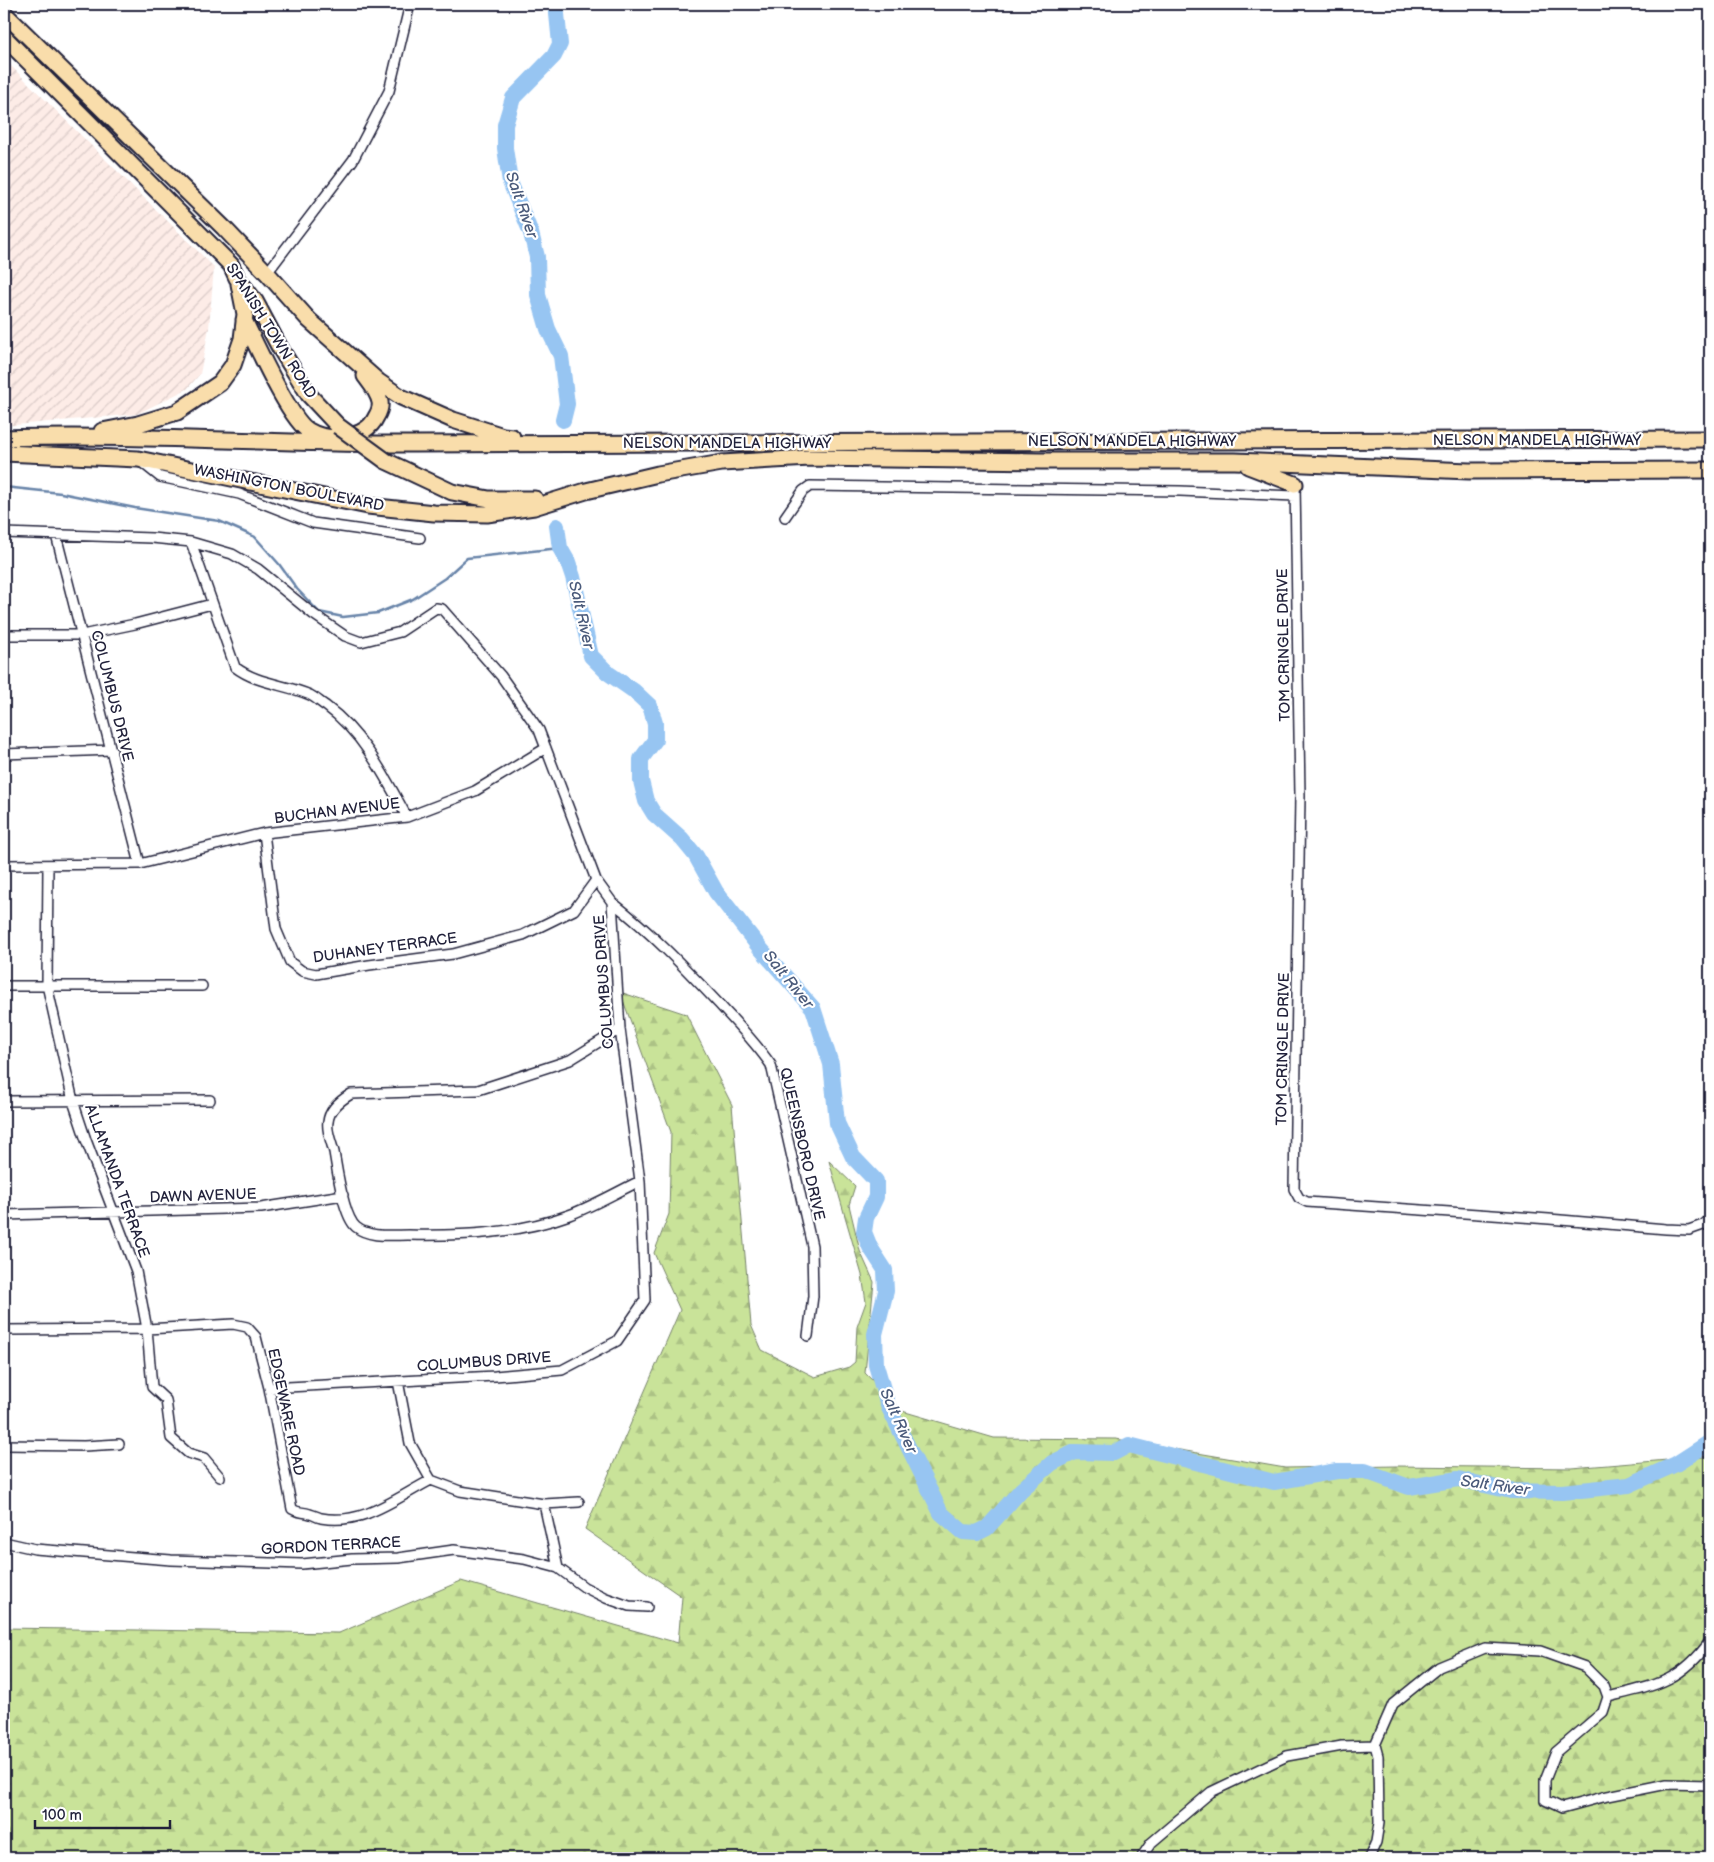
<svg xmlns="http://www.w3.org/2000/svg" width="1714" height="1862" font-family="'Balsamiq Sans',sans-serif">
  <defs>
    <pattern id="industrial-furrows" width="10" height="10" patternUnits="userSpaceOnUse" patternTransform="scale(1.25)"><rect width="10" height="10" fill="#fdece7"/><path d="M-1 1l2-2M0 10L10 0M9 11l2-2" fill="none" stroke="#d9cac7"/></pattern>
    <pattern id="forest-firs" width="22" height="20" patternUnits="userSpaceOnUse" patternTransform="scale(1.25)"><rect width="22" height="20" fill="#c9e399"/><path d="M5 1l3.5 6h-7zM16 11l3.5 6h-7z" fill="#acc285"/></pattern>
  </defs>
  <rect width="100%" height="100%" fill="#fff"/>
  <filter id="ink" filterUnits="userSpaceOnUse"><feTurbulence type="fractalNoise" baseFrequency=".02" numOctaves="2"/><feDisplacementMap in="SourceGraphic" scale="10" xChannelSelector="R" yChannelSelector="G"/><feConvolveMatrix kernelMatrix="1 2 1 2 8 2 1 2 1" color-interpolation-filters="sRGB"/></filter>
  <g filter="url(#ink)">
    <!-- industrial -->
    <path fill="url(#industrial-furrows)" d="M 4,59 L 214,267 L 209,328 L 200,374 L 187,389 L 137,414 L 4,426 Z"/>
    <!-- forest -->
    <path fill="url(#forest-firs)" stroke="#76826a" d="M 620,992 L 686,1014 L 732,1105 L 751,1325 L 762,1350 L 815,1377 L 849,1367 L 855,1362 L 857,1327 L 866,1302 L 862,1275 L 829,1161 L 855,1186 L 849,1205 L 860,1251 L 874,1282 L 865,1373 L 902,1411 L 994,1438 L 1116,1439 L 1285,1468 L 1396,1466 L 1572,1468 L 1703,1457 L 1710,1454 L 1710,1858 L 4,1858 L 4,1628 L 339,1633 L 461,1581 L 678,1643 L 682,1597 L 585,1529 L 680,1310 L 654,1253 L 669,1214 L 671,1132 Z"/>
    <g fill="none" stroke-linecap="round" stroke-linejoin="round">
      <!-- stream -->
      <path stroke="#6884a9" stroke-width="2.5" d="M 4,487 L 61,493 L 135,508 L 219,521 L 255,537 L 279,564 L 297,589 L 319,612 L 343,617 L 378,613 L 413,599 L 445,578 L 467,558 L 560,548"/>
      <!-- river -->
      <path stroke="#97c5f2" stroke-width="16" d="M 556,4 L 560,44 L 554,56 L 513,98 L 505,125 L 505,148 L 510,182 L 531,233 L 537,257 L 538,295 L 548,329 L 561,356 L 567,404 L 563,420
        M 557,526 L 560,548 L 568,562 L 573,577 L 591,656 L 608,673 L 634,691 L 650,706 L 655,723 L 655,740 L 641,759 L 641,781 L 646,801 L 654,814 L 682,839 L 696,856 L 716,892 L 760,948 L 813,1008 L 831,1064 L 837,1123 L 853,1157 L 876,1181 L 876,1197 L 866,1218 L 864,1232 L 870,1247 L 885,1270 L 886,1291 L 875,1334 L 876,1365 L 888,1406 L 941,1513 L 963,1532 L 977,1533 L 987,1528 L 1021,1490 L 1052,1463 L 1075,1452 L 1114,1453 L 1129,1445 L 1274,1482 L 1337,1471 L 1365,1471 L 1409,1487 L 1458,1479 L 1511,1491 L 1562,1492 L 1629,1485 L 1676,1464 L 1710,1442"/>
      <!-- minor casing -->
      <g stroke="#22223b" stroke-width="12">
        <path id="minor" d="M 267,273 L 353,160 L 389,91 L 410,4
          M 140,461 L 160,477 L 239,494 L 313,523 L 420,538
          M 1295,484 L 1300,796 L 1294,1189 L 1299,1198 L 1307,1202 L 1549,1219 L 1666,1229 L 1689,1230 L 1703,1225 L 1710,1219
          M 785,517 L 803,491 L 810,486 L 1180,491 L 1295,496
          M 4,533 L 152,538 L 191,542 L 232,554 L 258,569 L 313,614 L 345,636 L 361,642 L 400,632 L 436,608 L 442,609 L 501,676 L 539,730 L 596,880 L 612,902 L 620,1029 L 640,1181 L 645,1300 L 617,1341 L 562,1370 L 495,1376 L 269,1388
          M 56,535 L 140,864
          M 191,542 L 235,667 C 257,684 285,684 310,695 C 316,698 321,703 326,706 C 364,734 385,777 407,817
          M 4,635 L 82,635 L 135,624 L 212,604
          M 4,754 L 112,750
          M 264,833 L 276,929 L 290,962 L 302,971 L 316,974 L 369,965 L 453,954 L 523,935 L 574,910 L 596,880
          M 4,865 L 140,864 L 264,833 L 407,817 L 475,791 L 546,748
          M 48,865 L 47,985 L 73,1101 L 86,1140 L 136,1271 L 147,1329 L 152,1387 L 166,1400 L 171,1438 L 188,1453 L 204,1458 L 220,1477
          M 612,902 C 652,933 684,967 719,1004 C 737,1024 756,1043 771,1065 L 812,1246 L 813,1296 L 808,1336
          M 4,986 L 202,986
          M 620,1029 L 570,1060 L 478,1090 L 351,1094 C 341,1100 329,1110 328,1122 C 326,1130 332,1144 334,1152 C 337,1169 343,1216 356,1227 C 369,1238 392,1235 408,1235 C 462,1236 517,1234 569,1215 C 593,1206 617,1192 640,1181
          M 4,1101 L 210,1100
          M 4,1215 L 261,1208 L 343,1195
          M 4,1330 L 147,1329 L 233,1324 L 247,1327 L 256,1337 L 269,1388 L 292,1509 C 300,1514 302,1511 310,1514 C 314,1515 317,1517 321,1518 C 363,1526 396,1498 431,1480
          M 398,1381 L 410,1443 L 431,1480 L 460,1491 L 544,1504 L 579,1502
          M 4,1445 L 84,1446 L 119,1444
          M 544,1504 L 558,1568
          M 4,1542 L 35,1549 L 171,1560 L 302,1564 L 352,1559 L 398,1558 L 454,1550 L 524,1559 L 558,1568 L 584,1587 L 606,1598 L 629,1606 L 647,1607
          M 1608,1697 C 1654,1686 1681,1682 1710,1641
          M 1141,1858 L 1151,1843 L 1211,1792 L 1287,1756 L 1342,1746 L 1375,1745
          M 1369,1858 L 1376,1842 L 1379,1823 L 1378,1756 L 1375,1745 L 1393,1704 L 1439,1667 L 1485,1648 L 1540,1651 L 1585,1667 L 1604,1686 L 1608,1697 L 1603,1712 L 1556,1752 L 1545,1780 L 1545,1800 L 1562,1808 L 1603,1797 L 1667,1784 L 1710,1785"/>
      </g>
      <!-- trunk casing -->
      <g stroke="#22223b" stroke-width="19">
        <path id="trunk" d="M 4,13 L 224,228 L 267,273 L 309,320 L 379,382 L 401,397 L 453,420 L 503,436 L 512,437
          M 4,37 L 231,265 L 237,278 L 255,301 L 280,348 L 309,395 L 338,426
          M 244,320 C 255,342 290,421 309,431 C 329,443 366,439 376,417 C 379,412 381,407 380,402 C 378,392 371,384 365,376
          M 102,431 L 138,424 L 177,412 L 220,383 L 233,365 L 242,339 L 245,314 L 239,284
          M 4,438 C 141,434 278,444 415,444 C 847,442 1279,442 1710,439
          M 4,453 L 138,459 L 368,506 L 434,513 L 487,514 L 534,507 L 586,491 L 658,474 L 722,463 L 810,458 L 1041,461 L 1235,461 L 1469,471 L 1710,470
          M 386,461 L 452,492 L 489,499 L 535,499
          M 1248,466 L 1295,484"/>
      </g>
      <!-- minor -->
      <use href="#minor" stroke="#fff" stroke-width="9"/>
      <!-- trunk -->
      <use href="#trunk" stroke="#f9ddab" stroke-width="15"/>
      <!-- trunk-bridge casing -->
      <g stroke="#22223b" stroke-width="19" stroke-linecap="butt">
        <path id="trunk-bridge" d="M 338,426 L 386,461"/>
      </g>
      <!-- trunk-bridge -->
      <use href="#trunk-bridge" stroke="#f9ddab" stroke-width="15"/>
    </g>
  </g>
  <g text-anchor="middle" dominant-baseline="central" stroke-width="4.5" stroke-linejoin="round" paint-order="stroke">
    <!-- street labels -->
    <g font-size="15" fill="#22223b" stroke="#fff">
      <text transform="translate(271 331) rotate(58)">SPANISH TOWN ROAD</text>
      <text x="1537" y="440">NELSON MANDELA HIGHWAY</text>
      <text x="1132" y="441">NELSON MANDELA HIGHWAY</text>
      <text x="727" y="443">NELSON MANDELA HIGHWAY</text>
      <text transform="translate(289 488) rotate(11)">WASHINGTON BOULEVARD</text>
      <text transform="translate(1284 645) rotate(-91)">TOM CRINGLE DRIVE</text>
      <text transform="translate(112 696) rotate(76)">COLUMBUS DRIVE</text>
      <text transform="translate(337 811) rotate(-7)">BUCHAN AVENUE</text>
      <text transform="translate(385 948) rotate(-8)">DUHANEY TERRACE</text>
      <text transform="translate(604 982) rotate(-94)">COLUMBUS DRIVE</text>
      <text transform="translate(1283 1049) rotate(-89)">TOM CRINGLE DRIVE</text>
      <text transform="translate(802 1144) rotate(77)">QUEENSBORO DRIVE</text>
      <text transform="translate(117 1181) rotate(70)">ALLAMANDA TERRACE</text>
      <text transform="translate(203 1196) rotate(-2)">DAWN AVENUE</text>
      <text transform="translate(484 1362) rotate(-4)">COLUMBUS DRIVE</text>
      <text transform="translate(286 1412) rotate(78)">EDGEWARE ROAD</text>
      <text transform="translate(331 1546) rotate(-3)">GORDON TERRACE</text>
    </g>
    <!-- water labels -->
    <g font-size="16" font-style="italic" fill="#4b5b7b" stroke="#fff">
      <text transform="translate(521 205) rotate(71)">Salt River</text>
      <text transform="translate(581 615) rotate(77)">Salt River</text>
      <text transform="translate(788 980) rotate(51)">Salt River</text>
      <text transform="translate(898 1421) rotate(66)">Salt River</text>
      <text transform="translate(1495 1486) rotate(8)">Salt River</text>
    </g>
  </g>
  <!-- margin -->
  <rect width="1714" height="1862" fill="none" stroke="#fff" stroke-width="20"/>
  <rect x="10" y="10" width="1694" height="1842" fill="none" stroke="#22223b" stroke-width="2" filter="url(#ink)"/>
  <!-- scale -->
  <path d="M35 1820v8h135v-8" fill="none" stroke="#22223b" stroke-width="2.5"/>
  <text x="42" y="1820" font-size="15" fill="#22223b" stroke="#ffffff" stroke-width="4" paint-order="stroke">100 m</text>
</svg>
